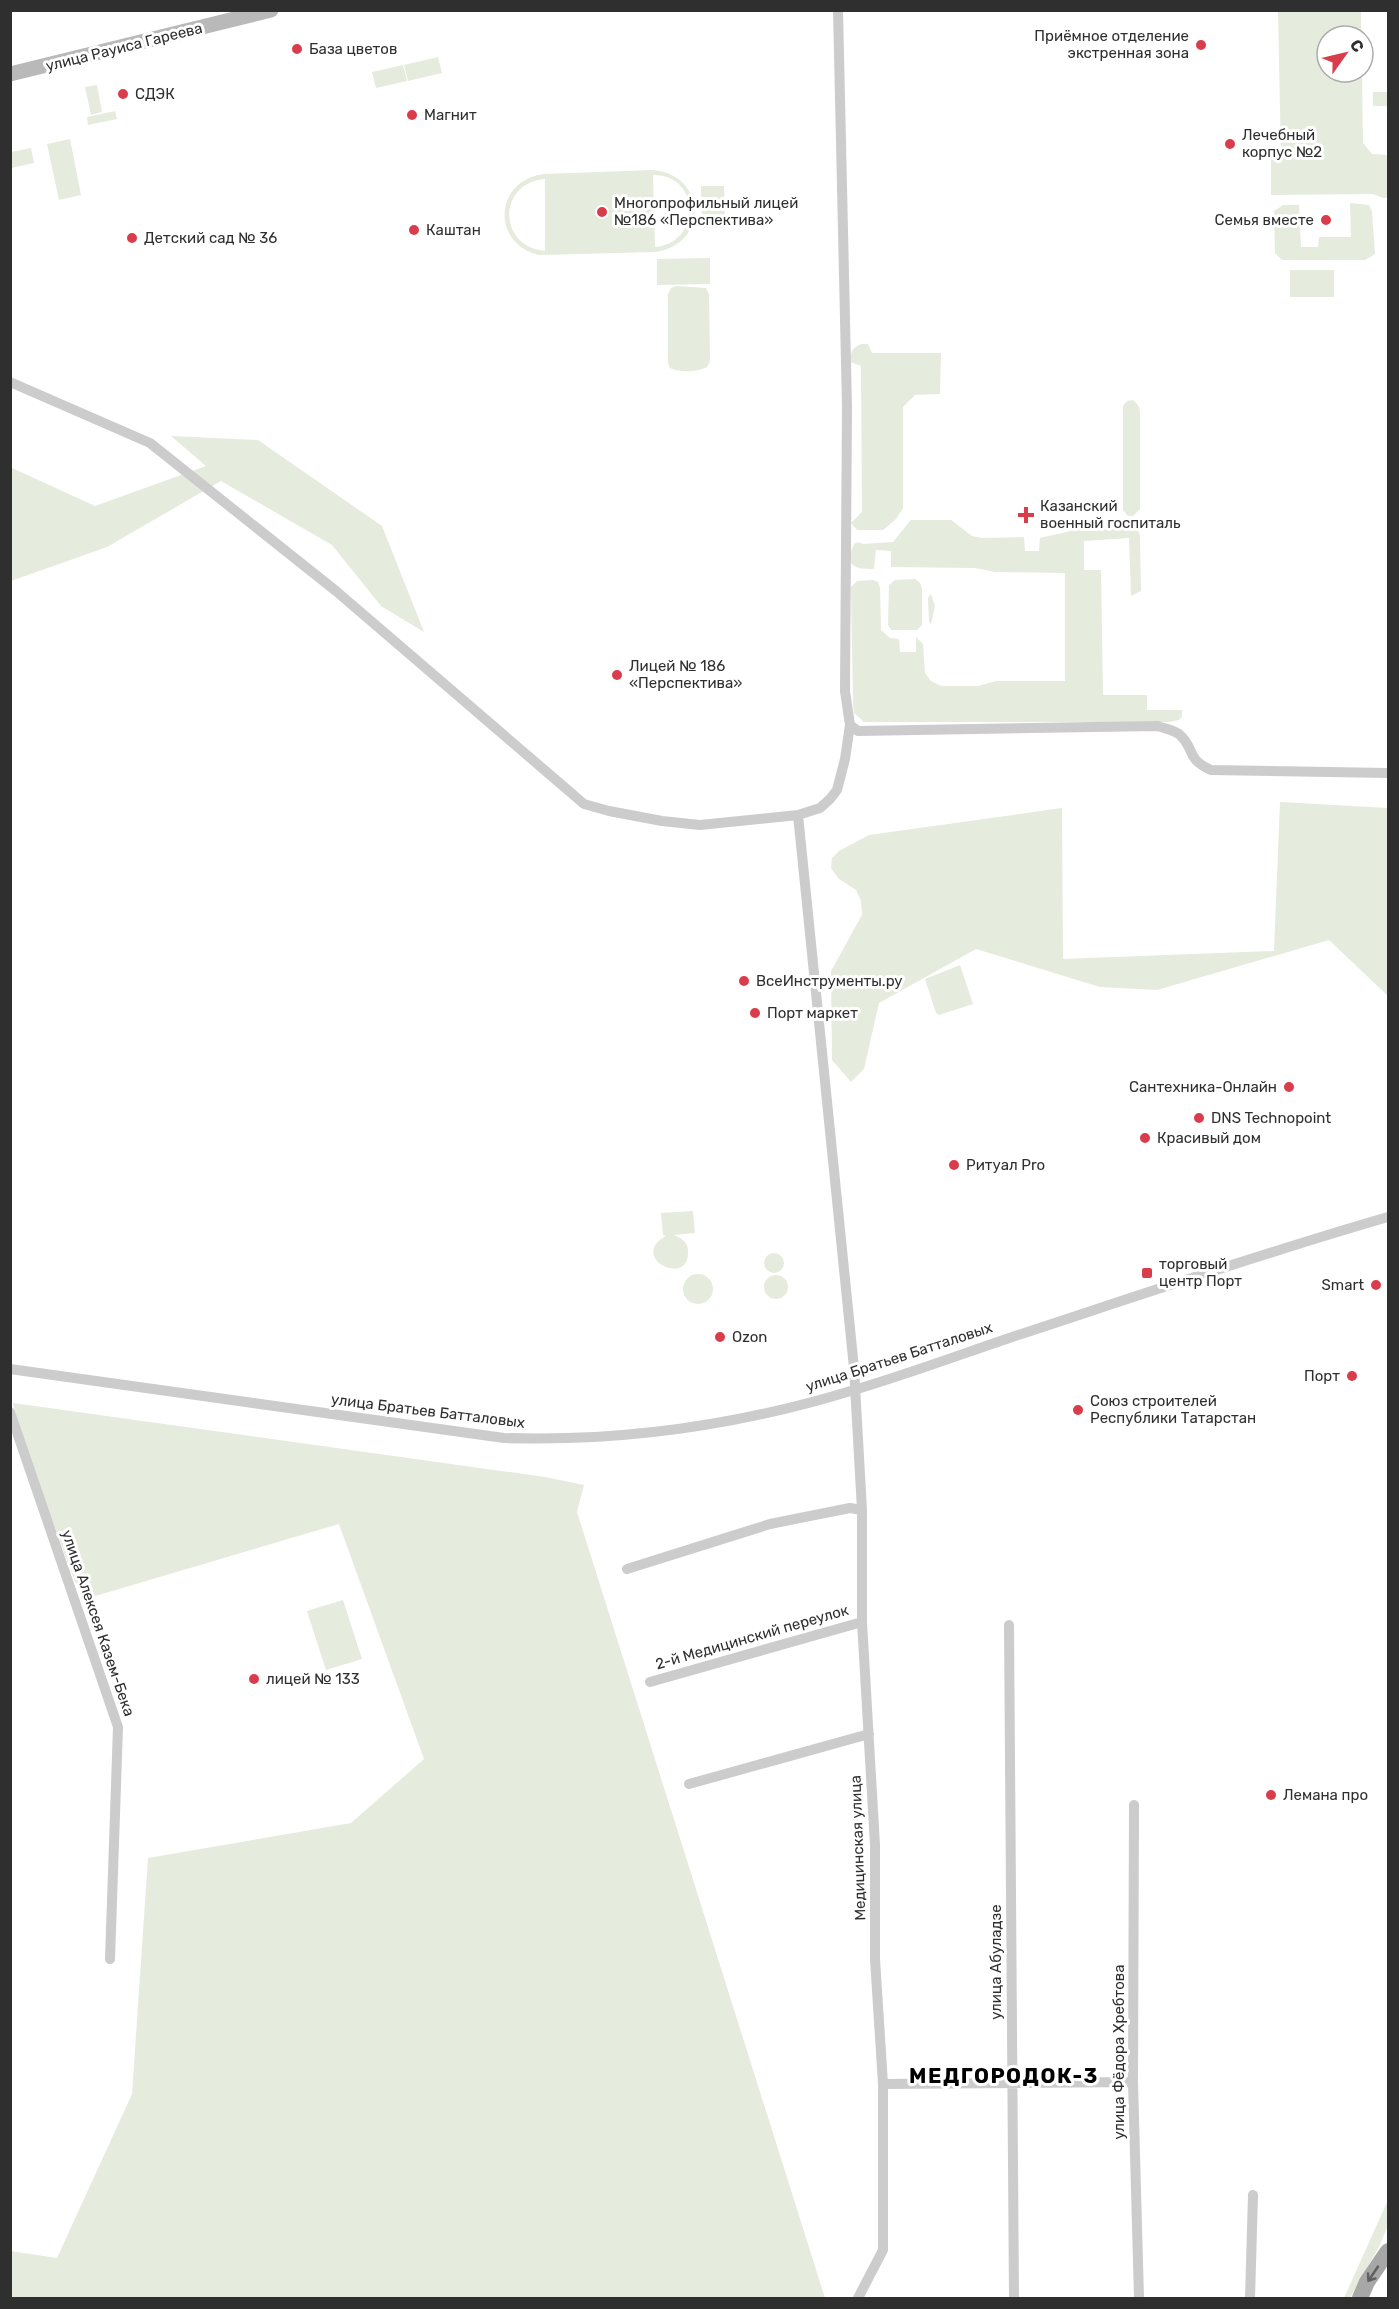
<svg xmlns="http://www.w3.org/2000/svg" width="1399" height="2309" font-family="Rubik,sans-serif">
  <rect width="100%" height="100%" fill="#fff"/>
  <!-- green -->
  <path fill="#e5ebdd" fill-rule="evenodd" d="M 1278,11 L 1361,11 L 1361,36 L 1327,36 L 1327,72 L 1362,72 L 1363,143 L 1372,154 L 1388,155 L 1388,198 L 1383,198 L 1373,194 L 1271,195 L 1271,160 L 1281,158 Z
    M 438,57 L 442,73 L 408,81 L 404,65 Z
    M 403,65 L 407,81 L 376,88 L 372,72 Z
    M 97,85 L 102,112 L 91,115 L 85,87 Z
    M 1373,92 L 1388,92 L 1388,106 L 1373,106 Z
    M 115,111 L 117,119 L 88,125 L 87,117 Z
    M 70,139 L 81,195 L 59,200 L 47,144 Z
    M 31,148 L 34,163 L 11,168 L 11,152 Z
    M 653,170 C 707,175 709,245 655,252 L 538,255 C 490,242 495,180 544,174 ZM 653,175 C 700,174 703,242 655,247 ZM 544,179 L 545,179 L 545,251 C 498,247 497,184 544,179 Z
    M 701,186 L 724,186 L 725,228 L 702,228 Z
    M 1350,203 L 1369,205 L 1372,211 L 1375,254 L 1365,260 L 1282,260 L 1275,253 L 1274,211 L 1283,205 L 1299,205 L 1301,247 L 1318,247 L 1319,237 L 1351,237 Z
    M 710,258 L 710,284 L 657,285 L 657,259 Z
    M 1290,270 L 1334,270 L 1334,297 L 1290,297 Z
    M 676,286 L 706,288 L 709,294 L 710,361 L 707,367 C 698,372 680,373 670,368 L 668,362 L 668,294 L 671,288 Z
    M 862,344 L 868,344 L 872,353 L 941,353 L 940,394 L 915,395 L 903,407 L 903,508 L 896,519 L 883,530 L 857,530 L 851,523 L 862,512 L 861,366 L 850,362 C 850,353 852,347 862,344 Z
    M 1133,400 L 1138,405 L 1140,411 L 1140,509 L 1133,516 L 1128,516 L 1123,510 L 1123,406 L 1127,401 Z
    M 171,436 L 258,440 L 382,526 L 424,632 L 381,606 L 332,545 L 221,481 L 107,547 L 11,581 L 10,467 L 95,506 L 206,466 Z
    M 911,520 L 951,520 L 972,536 L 981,538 L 1024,537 L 1025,551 L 1039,551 L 1040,538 L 1084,528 L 1138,530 L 1140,535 L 1141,591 L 1131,596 L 1129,538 L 1084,541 L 1084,570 L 1101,570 L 1103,695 L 1147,695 L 1147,710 L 1182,710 L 1182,716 L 1179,720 L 1169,722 L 864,722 L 854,713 L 853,704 L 851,587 L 857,581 L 873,580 L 878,582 L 880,588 L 881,630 L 890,638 L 899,639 L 900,652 L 916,652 L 916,637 L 923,644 L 925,673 L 931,681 L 941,686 L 978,686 L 996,681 L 1065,681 L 1065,573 L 995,572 L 975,568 L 891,567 L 891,551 L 876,550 L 874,569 C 855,569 844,567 854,544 L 858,542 L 863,544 L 893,542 Z
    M 915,579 L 920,583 L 922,588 L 922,625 L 917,630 L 891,630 L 888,625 L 889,585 L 895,580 Z
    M 931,594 L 935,606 L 931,624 L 929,622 L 928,598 Z
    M 1280,802 L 1388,808 L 1388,996 L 1329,940 L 1157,990 L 1100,987 L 976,949 L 879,1003 L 864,1069 L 851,1082 L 832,1060 L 831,971 L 862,915 L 861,901 L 856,890 L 838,878 L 831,868 L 832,858 L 839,851 L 869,835 L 1062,808 L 1063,959 L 1274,951 Z
    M 960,965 L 973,1004 L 939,1015 L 936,1013 L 925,979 Z
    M 693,1211 L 695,1233 L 674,1235 C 681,1238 688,1242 688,1251 C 690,1289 627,1257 666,1236 L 663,1235 L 661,1213 Z
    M764 1263a10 10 0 1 1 20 0a10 10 0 1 1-20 0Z
    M683 1289a15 15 0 1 1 30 0a15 15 0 1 1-30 0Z
    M764 1287a12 12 0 1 1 24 0a12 12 0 1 1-24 0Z
    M 13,1403 L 545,1477 L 584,1485 L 577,1512 L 825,2298 L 11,2298 L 10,2251 L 57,2258 L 132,2094 L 148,1858 L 351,1823 L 424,1759 L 339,1524 L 92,1597 L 75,1582 L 21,1435 Z
    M 343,1600 L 362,1659 L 326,1670 L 307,1611 Z
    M 1388,2200 L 1388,2225 L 1379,2247 L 1350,2298 L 1344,2298 Z"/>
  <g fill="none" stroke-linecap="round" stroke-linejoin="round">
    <!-- street -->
    <path stroke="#ccc" stroke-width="10" d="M 10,382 L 150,443 L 336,591 L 584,804 L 609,811 L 662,821 L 700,825 L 798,815 L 820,808 L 830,799 L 837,790 L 845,759 L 850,725 L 845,691 L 847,407 L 838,10
      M 850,725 L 858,731 L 1158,726 C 1165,729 1175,730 1180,735 C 1196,750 1185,758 1211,770 L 1388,773
      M 798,815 L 854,1368 L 862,1510 L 862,1622 L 875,1845 L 875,1959 L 883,2084 L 883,2250 L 858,2298
      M 10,1369 L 504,1438 C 623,1442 740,1425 854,1390 C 908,1374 962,1354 1015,1336 C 1140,1295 1263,1253 1388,1217
      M 10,1412 L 118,1727 L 110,1959
      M 627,1569 L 770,1524 L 850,1508 L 862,1510
      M 1009,1625 L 1014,2298
      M 650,1682 L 862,1622
      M 689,1784 L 869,1734
      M 1134,1805 L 1133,2082 L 1139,2298
      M 883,2084 L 1133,2082
      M 1250,2298 L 1253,2195"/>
    <!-- secondary -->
    <path stroke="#b9b9b9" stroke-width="15" d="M 10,74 L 271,10"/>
    <!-- primary -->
    <path stroke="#a7a7a7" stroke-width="16" d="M 1360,2298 L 1367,2282 L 1388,2251"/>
  </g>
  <!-- one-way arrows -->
  <defs><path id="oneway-shaft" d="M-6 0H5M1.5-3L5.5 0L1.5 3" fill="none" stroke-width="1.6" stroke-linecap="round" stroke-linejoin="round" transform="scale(1.5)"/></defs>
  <use stroke="#5f5f5f" href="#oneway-shaft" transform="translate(1373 2274) rotate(124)"/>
  <!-- markers -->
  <g fill="#d93d4c" stroke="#fff" stroke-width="2">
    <circle cx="1201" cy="45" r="6"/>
    <circle cx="297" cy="49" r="6"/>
    <circle cx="123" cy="94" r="6"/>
    <circle cx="412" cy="115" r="6"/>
    <circle cx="1230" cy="144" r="6"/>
    <circle cx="602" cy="212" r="6"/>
    <circle cx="1326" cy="220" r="6"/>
    <circle cx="414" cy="230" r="6"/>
    <circle cx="132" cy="238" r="6"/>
    <path d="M1023 506h6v6h6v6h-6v6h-6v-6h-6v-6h6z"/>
    <circle cx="617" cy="675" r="6"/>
    <circle cx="744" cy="981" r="6"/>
    <circle cx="755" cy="1013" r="6"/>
    <circle cx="1289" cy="1087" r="6"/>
    <circle cx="1199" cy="1118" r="6"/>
    <circle cx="1145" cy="1138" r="6"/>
    <circle cx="954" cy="1165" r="6"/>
    <rect x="1141" y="1267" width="12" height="12" rx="3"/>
    <circle cx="1376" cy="1285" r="6"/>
    <circle cx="720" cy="1337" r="6"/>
    <circle cx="1352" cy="1376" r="6"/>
    <circle cx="1078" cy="1410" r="6"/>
    <circle cx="254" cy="1679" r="6"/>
    <circle cx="1271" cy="1795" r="6"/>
  </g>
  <g text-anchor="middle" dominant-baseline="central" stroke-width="6" stroke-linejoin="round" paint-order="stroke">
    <!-- poi labels -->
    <g font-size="15" fill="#2f2f2f" stroke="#fff" text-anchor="start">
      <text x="1189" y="36" text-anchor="end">Приёмное отделение<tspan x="1189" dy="17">экстренная зона</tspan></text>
      <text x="309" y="49">База цветов</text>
      <text x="135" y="94">СДЭК</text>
      <text x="424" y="115">Магнит</text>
      <text x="1242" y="135">Лечебный<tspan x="1242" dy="17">корпус №2</tspan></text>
      <text x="614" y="203">Многопрофильный лицей<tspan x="614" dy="17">№186 «Перспектива»</tspan></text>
      <text x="1314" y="220" text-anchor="end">Семья вместе</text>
      <text x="426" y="230">Каштан</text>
      <text x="144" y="238">Детский сад № 36</text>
      <text x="1040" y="506">Казанский<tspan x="1040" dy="17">военный госпиталь</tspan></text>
      <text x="629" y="666">Лицей № 186<tspan x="629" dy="17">«Перспектива»</tspan></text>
      <text x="756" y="981">ВсеИнструменты.ру</text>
      <text x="767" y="1013">Порт маркет</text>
      <text x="1277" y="1087" text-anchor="end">Сантехника-Онлайн</text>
      <text x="1211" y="1118">DNS Technopoint</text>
      <text x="1157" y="1138">Красивый дом</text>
      <text x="966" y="1165">Ритуал Pro</text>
      <text x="1159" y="1264">торговый<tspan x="1159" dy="17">центр Порт</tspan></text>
      <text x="1364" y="1285" text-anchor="end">Smart</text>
      <text x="732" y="1337">Ozon</text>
      <text x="1340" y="1376" text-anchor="end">Порт</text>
      <text x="1090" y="1401">Союз строителей<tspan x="1090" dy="17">Республики Татарстан</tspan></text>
      <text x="266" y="1679">лицей № 133</text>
      <text x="1283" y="1795">Лемана про</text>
    </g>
    <!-- street labels -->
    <g font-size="15" fill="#2f2f2f" stroke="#fff">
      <text transform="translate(124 47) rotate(-14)">улица Рауиса Гареева</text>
      <text transform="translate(899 1357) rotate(-18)">улица Братьев Батталовых</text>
      <text transform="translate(428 1411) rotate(7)">улица Братьев Батталовых</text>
      <text transform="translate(98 1623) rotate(71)">улица Алексея Казем-Бека</text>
      <text transform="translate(752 1637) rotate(-16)">2-й Медицинский переулок</text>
      <text transform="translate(858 1848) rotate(-92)">Медицинская улица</text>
      <text transform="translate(996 1962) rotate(-90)">улица Абуладзе</text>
      <text transform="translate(1119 2052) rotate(-90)">улица Фёдора Хребтова</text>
    </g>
    <!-- district labels -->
    <g font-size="21" font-weight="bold" letter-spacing="1.5" fill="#000" stroke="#fff">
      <text x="1004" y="2075">МЕДГОРОДОК-3</text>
    </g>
  </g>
  <!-- border -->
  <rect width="1399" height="2309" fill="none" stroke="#2f2f2f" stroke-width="24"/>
  <!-- north arrow -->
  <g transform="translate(1345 54) rotate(56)"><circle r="28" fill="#ffffff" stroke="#acacac" stroke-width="1.5"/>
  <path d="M0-4.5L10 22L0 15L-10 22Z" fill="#d93d4c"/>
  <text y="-9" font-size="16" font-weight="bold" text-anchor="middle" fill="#2f2f2f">С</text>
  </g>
</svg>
